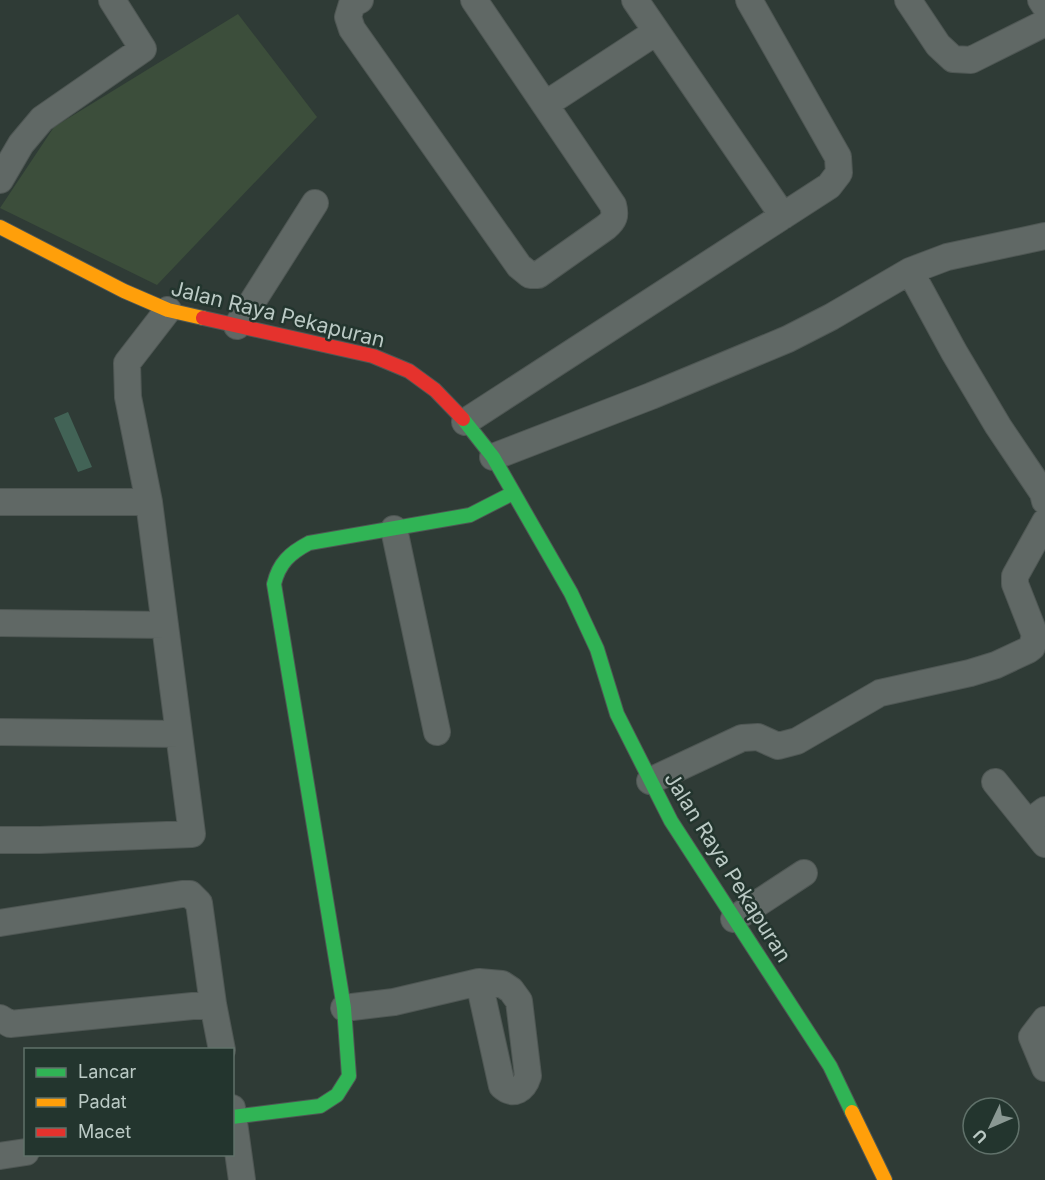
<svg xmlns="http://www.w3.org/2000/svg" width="1045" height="1180" font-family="Inter,sans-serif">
  <rect width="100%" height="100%" fill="#2f3b36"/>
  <!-- green -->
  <path fill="#3c4e3b" d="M 238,14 L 317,117 L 157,285 L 0,208 L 54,127 Z"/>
  <!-- water -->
  <path fill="#426356" d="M 68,412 L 92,467 L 78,472 L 54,418 Z"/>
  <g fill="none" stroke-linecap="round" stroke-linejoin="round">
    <!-- street casing -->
    <g stroke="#4f5754" stroke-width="28">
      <path id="street" d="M 360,0 L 352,4 L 348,17 L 352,29 L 519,266 L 530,275 L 538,275 L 606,227 C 614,220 616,216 613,205 L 474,0
        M 635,0 L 783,216
        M 908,0 L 938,45 L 953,59 L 971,60 L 1045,23
        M 1041,0 L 1045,6
        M 546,104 L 656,32
        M 0,180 L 21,144 L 42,119 L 143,49 L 112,0
        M 910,271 L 954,352 L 998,426 L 1043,493 L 1045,501
        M 237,326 L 315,203
        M 465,422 L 829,186 L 839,173 L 838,157 L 749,0
        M 493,457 L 651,396 L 788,339 L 831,317 L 910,271 L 947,257 L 1045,236
        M 0,502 L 149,502
        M 394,529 L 437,732
        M 0,623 L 165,625
        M 0,732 L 179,734
        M 650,781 L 742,738 L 758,737 L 778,746 L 797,741 L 880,693 L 970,673 L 996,665 L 1028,650 L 1032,647 L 1035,635 L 1015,584 L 1015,576 L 1045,522
        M 995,782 L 1045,844
        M 1028,823 L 1045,810
        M 0,840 L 40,840 L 192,834 L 149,502 L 128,397 L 127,363 L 168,310
        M 734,919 L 804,873
        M 0,923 L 182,894 L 190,894 L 199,903 L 213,1004 L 222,1050
        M 344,1008 L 394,1002 L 479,982 L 502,984 L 511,990 L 519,1001 L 528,1076 C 524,1089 514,1097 502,1086 L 479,982
        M 0,1018 L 10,1024 L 213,1004
        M 1045,1020 L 1032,1037 L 1045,1068
        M 232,1108 L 242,1180
        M 0,1156 L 26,1152"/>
    </g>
    <!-- fast casing -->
    <g stroke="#4f5754" stroke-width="16">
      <path id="fast" d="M 463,419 L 493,457 L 571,593 L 597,649 L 617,714 L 671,821 L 830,1066 L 852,1112
        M 232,1117 L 320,1106 L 337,1095 L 349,1076 L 344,1008 L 274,584 C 279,563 290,553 309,543 L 470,515 L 513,493"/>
    </g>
    <!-- slow casing -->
    <g stroke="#4f5754" stroke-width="16">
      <path id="slow" d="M 0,227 L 124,291 L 168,310 L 203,318
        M 852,1112 L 885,1180"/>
    </g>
    <!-- jam casing -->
    <g stroke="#4f5754" stroke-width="16">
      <path id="jam" d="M 203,318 L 373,356 L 409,371 L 435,390 L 463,419"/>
    </g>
    <!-- street -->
    <use href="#street" stroke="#606865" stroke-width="26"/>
    <!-- fast -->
    <use href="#fast" stroke="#30b455" stroke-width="14"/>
    <!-- slow -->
    <use href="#slow" stroke="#ff9f0a" stroke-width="14"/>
    <!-- jam -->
    <use href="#jam" stroke="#e5322d" stroke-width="14"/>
  </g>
  <g text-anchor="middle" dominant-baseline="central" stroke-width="5" stroke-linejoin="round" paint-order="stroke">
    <!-- street labels -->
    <g font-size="21" fill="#bbcac5" stroke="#23352e">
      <text transform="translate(278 314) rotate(14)">Jalan Raya Pekapuran</text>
      <text transform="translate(728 867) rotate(58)">Jalan Raya Pekapuran</text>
    </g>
  </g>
  <!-- legend -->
  <rect x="24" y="1048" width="210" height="108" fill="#23352e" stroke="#60716a" stroke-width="1.5"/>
  <rect x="36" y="1068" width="30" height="9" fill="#30b455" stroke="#60716a" stroke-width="1.5"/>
  <text x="78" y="1078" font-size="18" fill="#bbcac5">Lancar</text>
  <rect x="36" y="1098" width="30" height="9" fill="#ff9f0a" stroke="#60716a" stroke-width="1.5"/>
  <text x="78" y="1108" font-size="18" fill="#bbcac5">Padat</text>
  <rect x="36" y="1128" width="30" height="9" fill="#e5322d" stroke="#60716a" stroke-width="1.5"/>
  <text x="78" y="1138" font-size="18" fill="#bbcac5">Macet</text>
  <!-- north arrow -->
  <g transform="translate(991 1126) rotate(226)"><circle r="28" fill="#23352e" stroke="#60716a" stroke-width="1.5"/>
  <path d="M0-4.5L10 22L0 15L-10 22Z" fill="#8a9893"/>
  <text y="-9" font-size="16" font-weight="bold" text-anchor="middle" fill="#bbcac5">U</text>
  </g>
</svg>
